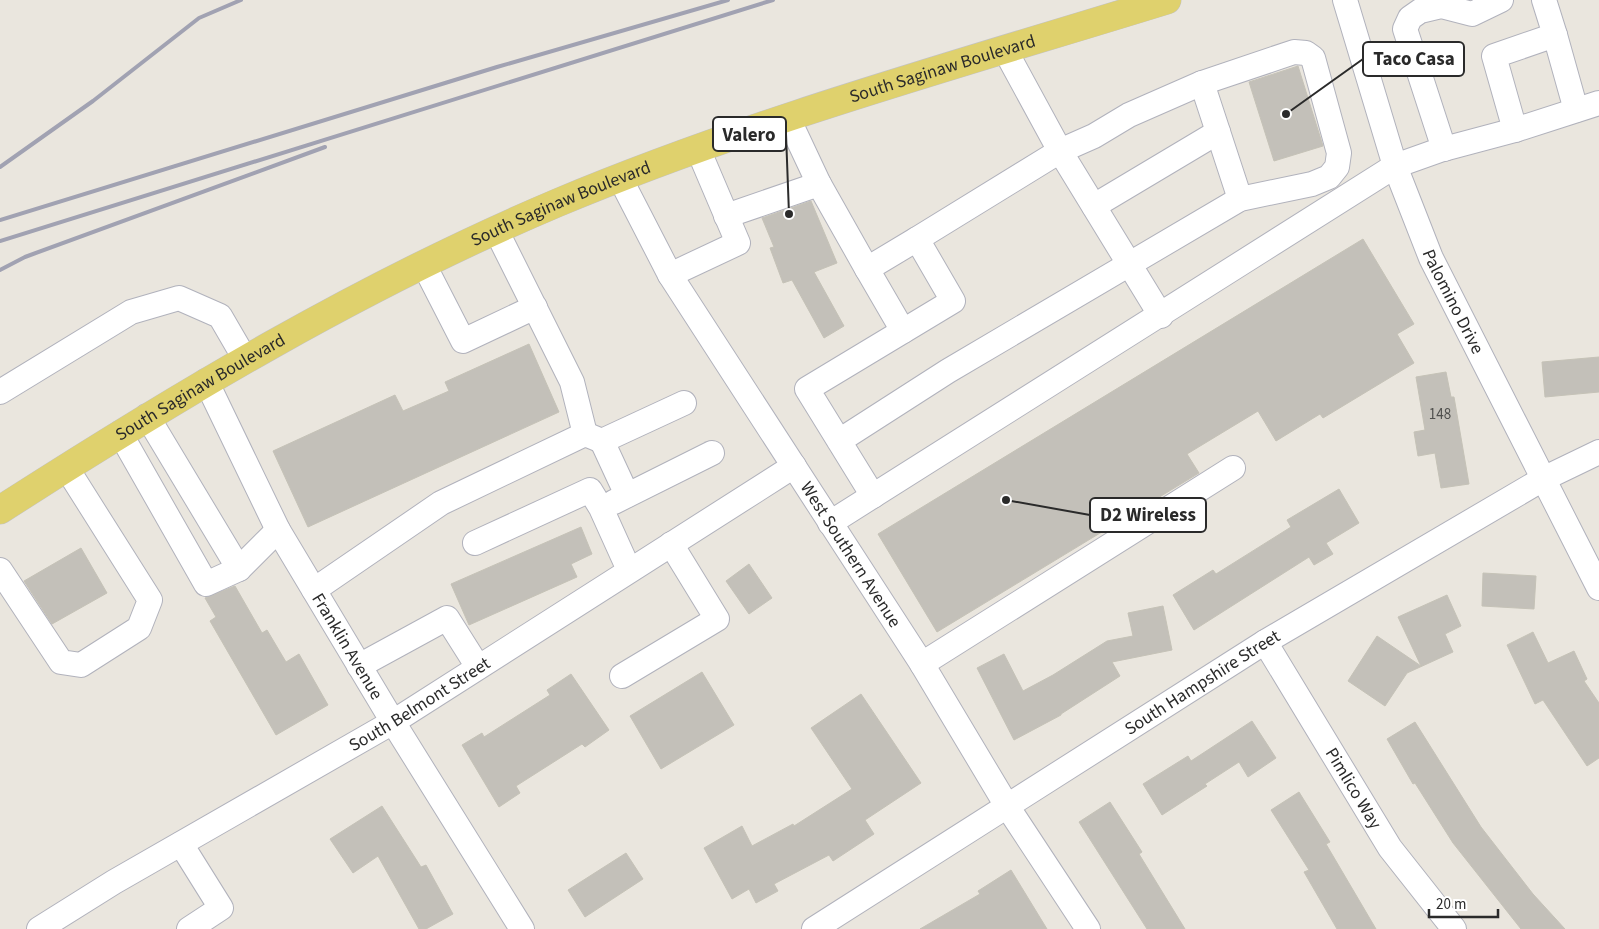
<svg xmlns="http://www.w3.org/2000/svg" width="1599" height="929" font-family="'Source Sans 3',sans-serif">
  <rect width="100%" height="100%" fill="#eae6de"/>
  <!-- building -->
  <path fill="#c3c0b9" stroke="#c5c2b7" d="M 1298,66 L 1323,146 L 1274,161 L 1249,82 Z
    M 811,201 L 837,263 L 814,272 L 844,326 L 824,338 L 792,280 L 783,283 L 770,248 L 774,247 L 762,218 Z
    M 1363,239 L 1414,324 L 1397,334 L 1414,363 L 1323,418 L 1320,414 L 1276,441 L 1258,411 L 1187,454 L 1199,473 L 937,632 L 878,534 Z
    M 529,344 L 559,412 L 308,527 L 273,451 L 395,395 L 403,411 L 449,391 L 445,382 Z
    M 1599,357 L 1599,392 L 1545,397 L 1542,362 Z
    M 1446,372 L 1451,397 L 1454,397 L 1469,484 L 1441,488 L 1435,453 L 1418,456 L 1414,432 L 1425,430 L 1416,377 Z
    M 1339,489 L 1359,523 L 1326,543 L 1333,554 L 1314,565 L 1309,557 L 1194,630 L 1173,595 L 1213,570 L 1216,574 L 1291,527 L 1287,520 Z
    M 581,527 L 592,554 L 571,564 L 577,577 L 469,625 L 451,584 Z
    M 81,548 L 107,593 L 52,624 L 24,581 Z
    M 749,564 L 772,598 L 749,614 L 726,581 Z
    M 1483,573 L 1536,576 L 1534,609 L 1482,606 Z
    M 235,586 L 262,633 L 267,630 L 286,662 L 299,654 L 328,705 L 276,735 L 210,621 L 216,617 L 205,598 Z
    M 1447,595 L 1461,626 L 1445,634 L 1453,652 L 1407,673 L 1385,706 L 1348,681 L 1377,636 L 1421,666 L 1398,617 Z
    M 1163,606 L 1172,650 L 1112,662 L 1120,676 L 1061,714 L 1061,715 L 1014,740 L 977,668 L 1004,654 L 1023,691 L 1053,675 L 1107,641 L 1133,636 L 1128,613 Z
    M 1533,632 L 1548,663 L 1574,651 L 1587,679 L 1584,681 L 1599,703 L 1599,758 L 1587,766 L 1543,700 L 1535,704 L 1507,645 Z
    M 702,672 L 734,725 L 661,769 L 630,716 Z
    M 571,674 L 609,730 L 585,747 L 582,744 L 516,786 L 520,793 L 499,807 L 462,745 L 482,733 L 484,737 L 550,695 L 547,690 Z
    M 861,694 L 921,783 L 865,820 L 874,834 L 833,861 L 829,855 L 774,884 L 778,891 L 756,903 L 749,889 L 732,899 L 704,848 L 742,826 L 752,846 L 793,824 L 794,826 L 852,789 L 811,728 Z
    M 1252,721 L 1276,758 L 1248,777 L 1239,762 L 1205,784 L 1207,786 L 1162,815 L 1143,784 L 1188,756 L 1191,761 Z
    M 1415,722 L 1481,827 L 1533,894 L 1565,929 L 1521,929 L 1453,843 L 1415,783 L 1413,784 L 1387,739 Z
    M 1299,792 L 1330,842 L 1326,844 L 1376,929 L 1337,929 L 1304,872 L 1309,870 L 1271,810 Z
    M 1110,802 L 1142,852 L 1139,854 L 1185,929 L 1147,929 L 1079,822 Z
    M 382,806 L 421,867 L 426,865 L 453,914 L 426,929 L 419,929 L 378,856 L 353,873 L 330,839 Z
    M 626,853 L 643,879 L 585,917 L 568,890 Z
    M 1011,870 L 1047,929 L 920,929 L 980,894 L 978,891 Z"/>
  <g fill="none" stroke-linecap="round" stroke-linejoin="round">
    <!-- minor casing -->
    <g stroke="#b1b2bc" stroke-width="26">
      <g id="minor">
        <path id="s1" d="M 1345,0 L 1395,166 L 1431,258 L 1599,588"/>
        <path d="M 1544,0 L 1555,35"/>
        <path d="M 1005,50 L 1060,151 L 1161,316"/>
        <path d="M 1202,83 L 1240,199"/>
        <path d="M 788,118 L 819,184 L 867,269"/>
        <path d="M 1515,130 L 1494,56 L 1555,35 L 1576,110"/>
        <path d="M 1444,149 L 1405,29 L 1410,18 L 1420,11 L 1441,6 L 1472,14 L 1501,0"/>
        <path id="s2" d="M 620,178 L 670,275 L 922,664 L 1007,806 L 1088,929"/>
        <path d="M 1094,206 L 1218,132"/>
        <path d="M 726,216 L 819,184"/>
        <path d="M 496,230 L 572,382 L 585,434"/>
        <path d="M 424,265 L 463,341 L 535,307"/>
        <path d="M 670,275 L 738,243 L 698,149"/>
        <path d="M 903,331 L 867,269 L 917,239"/>
        <path id="s3" d="M 206,381 L 278,530 L 393,722 L 522,929"/>
        <path d="M 0,392 L 131,312 L 179,298 L 220,316 L 245,359"/>
        <path d="M 147,416 L 239,569"/>
        <path d="M 120,433 L 206,584 L 239,569 L 278,530"/>
        <path d="M 839,441 L 948,371 L 1240,199 L 1312,184 L 1329,177 L 1337,167 L 1339,153 L 1313,58 L 1306,53 L 1294,52 L 1202,83 L 1129,115 L 1094,136 L 1060,151 L 917,239 L 953,301 L 807,389 L 873,496"/>
        <path d="M 627,495 L 602,441 L 684,403"/>
        <path d="M 614,502 L 712,453"/>
        <path d="M 830,523 L 1395,166 L 1440,150 L 1515,130 L 1599,103"/>
        <path d="M 475,543 L 590,490 L 601,508 L 629,570"/>
        <path d="M 0,570 L 61,662 L 81,665 L 139,628 L 150,600 L 66,467"/>
        <path d="M 314,590 L 441,503 L 585,434 L 602,441"/>
        <path id="s4" d="M 1265,642 L 1390,848 L 1454,929"/>
        <path d="M 922,664 L 1233,468"/>
        <path d="M 359,666 L 447,618 L 478,667"/>
        <path d="M 622,676 L 717,619 L 671,544"/>
        <path d="M 181,844 L 221,908 L 189,929"/>
        <path id="s5" d="M 39,929 L 114,882 L 393,722 L 794,466"/>
        <path id="s6" d="M 814,929 L 1265,642 L 1543,479 L 1599,452"/>
      </g>
    </g>
    <!-- major casing -->
    <g stroke="#c3c3c3" stroke-width="29">
      <g id="major">
        <path id="s7" d="M 0,510 C 179,395 361,286 557,203 C 755,120 963,63 1167,0"/>
      </g>
    </g>
    <!-- minor -->
    <use href="#minor" stroke="#fff" stroke-width="24"/>
    <!-- major -->
    <use href="#major" stroke="#dfd16d" stroke-width="28"/>
    <!-- rail -->
    <path stroke="#a1a2b2" stroke-width="4" d="M 0,167 L 93,101 L 199,18 L 241,0
      M 0,220 L 497,67 L 728,0
      M 0,241 L 773,0
      M 0,270 L 25,257 L 325,147"/>
  </g>
  <g text-anchor="middle" dominant-baseline="central" stroke-width="5" stroke-linejoin="round" paint-order="stroke">
    <!-- number labels -->
    <g font-size="15" fill="#50504e">
      <text x="1440" y="414">148</text>
    </g>
    <!-- street labels -->
    <g font-size="18" fill="#2a2a2a" stroke="#fff">
      <text stroke="none"><textPath href="#s7" startOffset="1045">South Saginaw Boulevard</textPath></text>
      <text stroke="none"><textPath href="#s7" startOffset="640">South Saginaw Boulevard</textPath></text>
      <text stroke="none"><textPath href="#s1" startOffset="321">Palomino Drive</textPath></text>
      <text stroke="none"><textPath href="#s7" startOffset="235">South Saginaw Boulevard</textPath></text>
      <text stroke="none"><textPath href="#s2" startOffset="442">West Southern Avenue</textPath></text>
      <text stroke="none"><textPath href="#s3" startOffset="301">Franklin Avenue</textPath></text>
      <text stroke="none"><textPath href="#s6" startOffset="460">South Hampshire Street</textPath></text>
      <text stroke="none"><textPath href="#s5" startOffset="442">South Belmont Street</textPath></text>
      <text stroke="none"><textPath href="#s4" startOffset="171">Pimlico Way</textPath></text>
    </g>
  </g>
  <!-- callouts -->
  <path fill="none" stroke="#2a2a2a" stroke-width="2" d="M1286 114L1363 59M789 214L786 134M1006 500L1090 515"/>
  <g fill="#2a2a2a" stroke="#fff" stroke-width="2">
    <circle cx="1286" cy="114" r="5"/>
    <circle cx="789" cy="214" r="5"/>
    <circle cx="1006" cy="500" r="5"/>
  </g>
  <g fill="#fff" stroke="#2a2a2a" stroke-width="2">
    <rect x="1363" y="42" width="101" height="34" rx="5"/>
    <rect x="713" y="117" width="73" height="34" rx="5"/>
    <rect x="1090" y="498" width="116" height="34" rx="5"/>
  </g>
  <g font-size="19" text-anchor="middle" font-weight="bold" fill="#2a2a2a">
    <text x="1414" y="65">Taco Casa</text>
    <text x="749" y="141">Valero</text>
    <text x="1148" y="521">D2 Wireless</text>
  </g>
  <!-- scale -->
  <path d="M1429 909v8h69v-8" fill="none" stroke="#2a2a2a" stroke-width="2.5"/>
  <text x="1436" y="909" font-size="15" fill="#2a2a2a" stroke="#ffffff" stroke-width="4" paint-order="stroke">20 m</text>
</svg>
